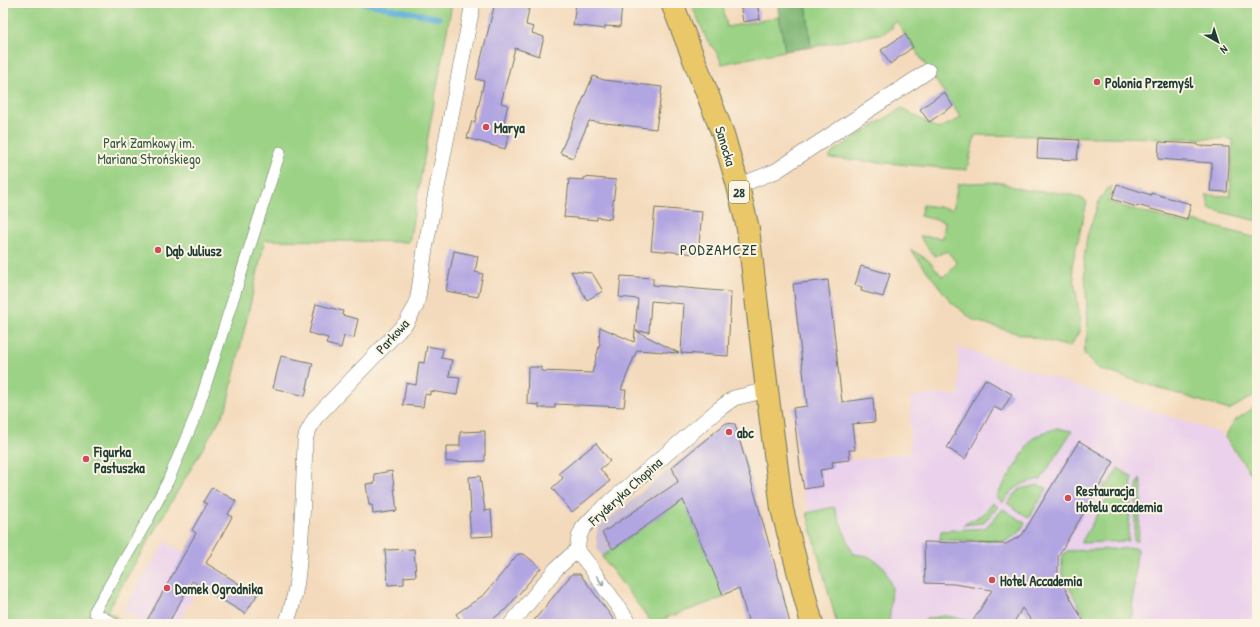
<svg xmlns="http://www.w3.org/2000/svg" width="1260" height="627" font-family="'Patrick Hand',sans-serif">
  <rect width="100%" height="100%" fill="#fcf5e5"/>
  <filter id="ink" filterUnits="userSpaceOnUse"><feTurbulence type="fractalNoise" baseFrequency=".025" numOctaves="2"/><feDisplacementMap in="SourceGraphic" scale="8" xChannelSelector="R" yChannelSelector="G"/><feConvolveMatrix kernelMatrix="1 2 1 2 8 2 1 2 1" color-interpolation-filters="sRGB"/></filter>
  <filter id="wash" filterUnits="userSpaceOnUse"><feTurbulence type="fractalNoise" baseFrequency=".012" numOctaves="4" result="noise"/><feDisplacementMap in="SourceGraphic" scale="16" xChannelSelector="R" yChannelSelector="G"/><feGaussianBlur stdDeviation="0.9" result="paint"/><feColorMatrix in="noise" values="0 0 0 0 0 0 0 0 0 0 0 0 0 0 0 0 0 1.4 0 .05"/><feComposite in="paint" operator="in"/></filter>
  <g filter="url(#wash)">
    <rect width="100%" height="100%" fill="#f4dabc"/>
    <!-- built -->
    <path fill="#ebd1eb" d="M 958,347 L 1221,433 L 1257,484 L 1257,624 L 843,624 L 822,552 L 803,493 L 798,467 L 910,453 L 911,396 L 942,394 L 959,396 Z
      M 165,542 L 210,566 L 178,624 L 146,624 L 123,610 Z"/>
    <!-- industrial -->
    <path fill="#cbbfd5" d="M 672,467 L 684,499 L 602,557 L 597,548 L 596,537 L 598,528 Z"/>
    <!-- green -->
    <path fill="#9bd285" stroke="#5d885c" d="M 3,3 L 452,3 L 409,242 L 265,240 L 226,409 L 107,611 L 127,624 L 3,624 Z
      M 691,3 L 722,3 L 727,27 L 779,17 L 785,51 L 722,64 L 717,53 L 707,40 Z
      M 806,3 L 1257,3 L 1257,221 L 1210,209 L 1206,195 L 1230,196 L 1233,139 L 975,135 L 967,170 L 829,158 L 834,151 L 902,108 L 938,129 L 961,118 L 896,21 L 891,24 L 893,27 L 884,33 L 811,47 Z
      M 999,182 C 1008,184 1017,189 1026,190 C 1047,194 1069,189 1087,202 L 1072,265 L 1080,319 L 1080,330 L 1070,347 L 1009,331 L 973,320 L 951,302 L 910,249 L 928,260 L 943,277 L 957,263 L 947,251 L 935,256 L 923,242 L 920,236 L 943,238 L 945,222 L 920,216 L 923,205 L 953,209 L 958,184 L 969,183 Z
      M 1112,186 L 1108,202 L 1189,225 L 1193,221 L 1257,238 L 1257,394 L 1229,410 L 1099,369 L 1084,354 L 1088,325 L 1084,259 L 1087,236 L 1099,201 L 1106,190 Z
      M 1257,406 L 1257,482 L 1225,437 L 1234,421 Z
      M 1057,428 L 1072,431 L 1041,479 C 1022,483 1015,486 1003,502 L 996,497 L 1032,439 L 1043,433 Z
      M 1118,468 L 1132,477 L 1128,541 L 1081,543 L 1108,496 L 1101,491 L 1106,483 L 1109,484 Z
      M 1140,478 L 1142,487 L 1138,541 L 1134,541 L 1137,486 Z
      M 1038,485 L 1047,488 L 1029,518 L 1007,503 L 1020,489 Z
      M 684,499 L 693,524 L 725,597 L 652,623 L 602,557 Z
      M 993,503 L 998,507 L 983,523 L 963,525 C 974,519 985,515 993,503 Z
      M 834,507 L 853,554 L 868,556 L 884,567 L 892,588 L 889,624 L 837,624 L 807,513 Z
      M 1003,509 L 1025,523 L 1019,533 L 1006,541 L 940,540 L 941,531 L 985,528 Z
      M 1137,548 L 1131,624 L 1089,624 L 1062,575 L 1062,558 L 1066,551 Z
      M 944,616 L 960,618 L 970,622 L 969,624 L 924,624 L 923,622 L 926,619 Z"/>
    <!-- forest -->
    <path fill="#7cb472" stroke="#4e7853" d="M 777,3 L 806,3 L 811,47 L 785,51 Z"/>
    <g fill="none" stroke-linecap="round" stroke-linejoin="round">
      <!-- stream -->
      <path stroke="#61b0db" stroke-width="5.5" d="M 363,3 L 439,18"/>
    </g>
    <g id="blocks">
      <!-- building -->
      <path fill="#b2a6e2" d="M 495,3 L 530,3 L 526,25 L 534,27 L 532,33 L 544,37 L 539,56 L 515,48 L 501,103 L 508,105 L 501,133 L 509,135 L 505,149 L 467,138 L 472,121 L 475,122 L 484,81 L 476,79 Z
        M 576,3 L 622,3 L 620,27 L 605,26 L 605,29 L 573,25 Z
        M 740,3 L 757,3 L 760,19 L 743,22 Z
        M 905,34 L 913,47 L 890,64 L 881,50 Z
        M 593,76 L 604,80 L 662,87 L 656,129 L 589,121 L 573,158 L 560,153 Z
        M 944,92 L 953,106 L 929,122 L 920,109 Z
        M 1038,138 L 1079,140 L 1077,160 L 1037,158 Z
        M 1159,142 L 1198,144 L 1198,146 L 1229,147 L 1229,166 L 1227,192 L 1210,191 L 1212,163 L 1158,159 Z
        M 584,177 L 616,180 L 611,219 L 597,217 L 597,220 L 564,217 L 566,202 L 567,202 L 569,179 L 584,180 Z
        M 1117,184 L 1151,195 L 1151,193 L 1191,204 L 1187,219 L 1137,205 L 1137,207 L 1112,199 Z
        M 655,208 L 702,212 L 698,254 L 651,250 Z
        M 454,251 L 478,256 L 475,272 L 483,274 L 478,297 L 446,291 Z
        M 861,266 L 890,274 L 883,297 L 861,291 L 862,287 L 855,285 Z
        M 571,271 L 592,273 L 603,291 L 587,300 Z
        M 621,276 L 653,278 L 653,285 L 731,292 L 728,356 L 681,353 L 684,304 L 651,301 L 649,332 L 636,331 L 679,353 L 637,350 L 621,390 L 626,390 L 624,407 L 555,404 L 555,408 L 539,408 L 539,405 L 527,404 L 528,367 L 541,367 L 541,371 L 592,373 L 600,343 L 599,342 L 600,327 L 634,342 L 638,299 L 619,297 Z
        M 828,280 L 842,402 L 873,398 L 875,422 L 852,424 L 855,450 L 849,450 L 850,460 L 832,462 L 833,468 L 820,470 L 823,486 L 804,489 L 800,466 L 793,408 L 807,406 L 793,284 Z
        M 316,304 L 343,311 L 342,315 L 358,319 L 354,338 L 344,336 L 341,348 L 326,344 L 328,338 L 309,333 Z
        M 427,346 L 443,349 L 441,358 L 452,360 L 449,376 L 460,377 L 457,395 L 430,391 L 430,395 L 425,394 L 423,407 L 403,405 L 406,383 L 416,385 L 419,362 L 424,363 Z
        M 281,356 L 313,363 L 305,396 L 273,388 Z
        M 985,379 L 1012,394 L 1002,411 L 994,407 L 965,459 L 947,448 Z
        M 726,423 L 735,424 L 781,586 L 790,624 L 749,624 L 739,588 L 723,595 L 683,500 L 613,549 L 602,533 L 678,482 L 672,467 Z
        M 485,431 L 485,461 L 446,462 L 446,446 L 460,446 L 460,432 Z
        M 1079,441 L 1114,462 L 1058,556 L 1058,576 L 1085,624 L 1034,624 L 1022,608 L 1013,624 L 971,624 L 992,590 L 954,584 L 925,583 L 924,542 L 1006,544 L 1022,535 Z
        M 596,443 L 610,461 L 600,469 L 610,481 L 572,512 L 552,488 L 563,478 L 559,473 Z
        M 392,471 L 397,511 L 373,514 L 372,505 L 369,505 L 366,484 L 375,483 L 374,474 Z
        M 480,476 L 485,511 L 491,510 L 493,536 L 471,537 L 469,513 L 471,512 L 469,477 Z
        M 212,487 L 236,501 L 228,514 L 232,517 L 206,563 L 257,595 L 245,614 L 192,581 L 168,624 L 145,624 L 196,533 L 192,530 L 207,504 L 203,502 Z
        M 414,549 L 416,576 L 404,577 L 404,584 L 388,585 L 385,550 Z
        M 518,554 L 524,554 L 541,568 L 506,609 L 486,624 L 463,624 L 456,614 L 485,594 Z
        M 572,574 L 580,574 L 617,624 L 531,624 Z"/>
    </g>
  </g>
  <g filter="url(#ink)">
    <use href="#blocks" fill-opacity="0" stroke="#6a7464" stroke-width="1"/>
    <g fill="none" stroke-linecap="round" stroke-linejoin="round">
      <!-- pedestrian casing -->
      <g stroke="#6a7464" stroke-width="12">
        <path id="pedestrian" d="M 114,624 L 94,612 L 147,521 L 168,481 L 197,412 L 280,152"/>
      </g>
      <!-- minor casing -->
      <g stroke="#6a7464" stroke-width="16">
        <path id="minor" d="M 738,186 L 776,171 L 928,71
          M 577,550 L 589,565 L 630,624
          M 286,624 C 296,598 298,576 300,549 C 303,513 304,477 305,441 L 307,433 L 315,418 L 406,323 L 416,306 L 418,297 L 425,249 L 473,3
          M 511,624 L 556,569 L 577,550 L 579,537 L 583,528 L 595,515 L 719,409 L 734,398 L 767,390"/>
      </g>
      <!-- primary casing -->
      <g stroke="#6a7464" stroke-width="24">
        <path id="primary" d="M 672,3 L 723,134 L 738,186 L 748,229 L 767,390 L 782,509 L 812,624"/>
      </g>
      <!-- pedestrian -->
      <use href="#pedestrian" stroke="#fff" stroke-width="11"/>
      <!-- minor -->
      <use href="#minor" stroke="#fff" stroke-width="15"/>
      <!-- primary -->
      <use href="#primary" stroke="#eac769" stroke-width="22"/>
    </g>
    <!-- one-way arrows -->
    <defs><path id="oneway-shaft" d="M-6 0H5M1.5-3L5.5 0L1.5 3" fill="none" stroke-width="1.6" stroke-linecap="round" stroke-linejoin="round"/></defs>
    <use stroke="#8f9e9a" href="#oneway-shaft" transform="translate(600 581) rotate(55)"/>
  </g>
  <!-- markers -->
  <g fill="#d1495b" stroke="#fcf5e5" stroke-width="1.5">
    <circle cx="1097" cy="82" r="4"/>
    <circle cx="486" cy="127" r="4"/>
    <circle cx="158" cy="250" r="4"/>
    <circle cx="729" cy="432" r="4"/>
    <circle cx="86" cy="459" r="4"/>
    <circle cx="1068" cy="498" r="4"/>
    <circle cx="992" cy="580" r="4"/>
    <circle cx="167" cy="588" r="4"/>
  </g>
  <g text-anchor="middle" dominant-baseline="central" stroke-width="4" stroke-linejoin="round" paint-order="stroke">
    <!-- shield labels -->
    <rect fill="#fcf5e5" stroke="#617469" stroke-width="1" x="729" y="181" width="20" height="22" rx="3"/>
    <g font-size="13" font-weight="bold" fill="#1f3d34">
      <text x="739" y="192">28</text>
    </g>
    <!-- poi labels -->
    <g font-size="14" font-weight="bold" fill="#1f3d34" stroke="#fcf5e5" text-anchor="start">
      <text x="1105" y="82">Polonia Przemyśl</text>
      <text x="494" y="127">Marya</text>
      <text x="166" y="250">Dąb Juliusz</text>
      <text x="737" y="432">abc</text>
      <text x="94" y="451">Figurka<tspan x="94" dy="16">Pastuszka</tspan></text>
      <text x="1076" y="490">Restauracja<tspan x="1076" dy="16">Hotelu accademia</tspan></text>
      <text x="1000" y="580">Hotel Accademia</text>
      <text x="175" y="588">Domek Ogrodnika</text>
    </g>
    <!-- park labels -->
    <g font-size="14" fill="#385b44" stroke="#fcf5e5">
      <text x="149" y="142">Park Zamkowy im.<tspan x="149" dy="16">Mariana Strońskiego</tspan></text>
    </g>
    <!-- street labels -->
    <g font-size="14" fill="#1f3d34" stroke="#fcf5e5">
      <text transform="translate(726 146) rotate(73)">Sanocka</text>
      <text transform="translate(392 336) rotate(-48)">Parkowa</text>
      <text transform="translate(625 491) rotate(-42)">Fryderyka Chopina</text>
    </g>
    <!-- neighbourhood labels -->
    <g font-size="15" letter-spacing="1" fill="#1f3d34" stroke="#fcf5e5">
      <text x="719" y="249">PODZAMCZE</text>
    </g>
  </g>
  <!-- margin -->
  <rect width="1260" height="627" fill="none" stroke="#fcf5e5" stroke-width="16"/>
  <!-- north arrow -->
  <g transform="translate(1218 42) rotate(141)" stroke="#fcf5e5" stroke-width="3" paint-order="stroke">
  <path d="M0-3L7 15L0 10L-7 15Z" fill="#1f3d34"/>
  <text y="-6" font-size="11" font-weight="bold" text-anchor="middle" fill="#1f3d34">N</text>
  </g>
</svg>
